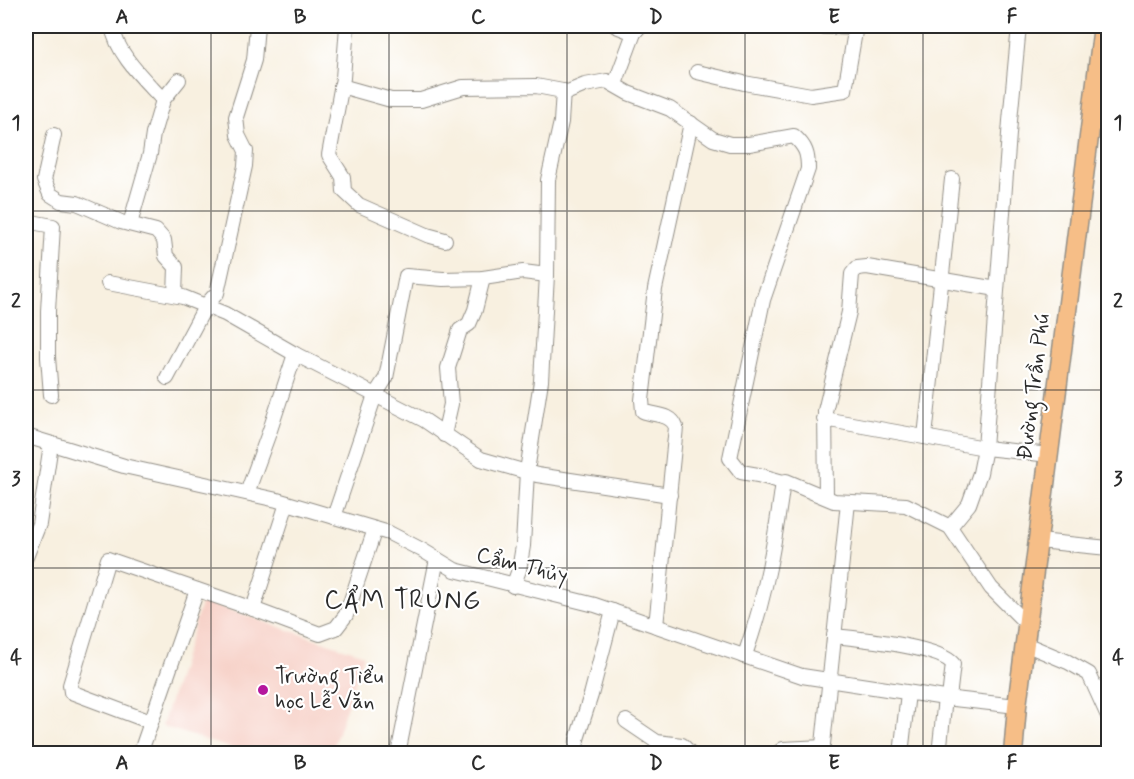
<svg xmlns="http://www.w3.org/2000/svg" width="1134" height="779" font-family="Mynerve,sans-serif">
<rect width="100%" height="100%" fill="#fff"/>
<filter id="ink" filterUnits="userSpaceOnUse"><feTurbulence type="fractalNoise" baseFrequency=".0167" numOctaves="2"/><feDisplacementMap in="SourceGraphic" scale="12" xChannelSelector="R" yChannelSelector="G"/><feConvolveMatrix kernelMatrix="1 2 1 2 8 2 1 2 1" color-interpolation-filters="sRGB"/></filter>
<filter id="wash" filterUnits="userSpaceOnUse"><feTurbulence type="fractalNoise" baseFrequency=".008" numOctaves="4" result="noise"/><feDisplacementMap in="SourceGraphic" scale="24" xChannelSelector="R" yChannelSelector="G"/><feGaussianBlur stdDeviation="1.35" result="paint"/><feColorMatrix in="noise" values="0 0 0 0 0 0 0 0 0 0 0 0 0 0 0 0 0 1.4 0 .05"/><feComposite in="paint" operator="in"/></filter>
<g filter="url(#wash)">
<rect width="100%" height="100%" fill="#f8f0e0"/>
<polygon fill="#f7d1c8" points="202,601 364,655 331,753 245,753 162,726"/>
</g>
<g filter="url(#ink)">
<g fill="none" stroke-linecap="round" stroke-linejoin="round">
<g stroke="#928e86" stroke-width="16">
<g id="minor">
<path d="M 112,26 C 117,55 144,79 163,100"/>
<polyline points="347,26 343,78 329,155 343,177 344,191 359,205 427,235 445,240"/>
<polyline points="616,26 634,33"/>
<polyline points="807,26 855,28"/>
<polyline points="697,72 744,83 811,95 845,90 856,26"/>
<polyline points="615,84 634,33 640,26"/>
<path d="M 341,86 L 391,100 L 421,100 L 463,87 L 536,86 L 568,92 L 585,85 L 607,81 L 628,93 L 670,109 L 713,139 L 730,144 L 749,144 L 794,136 C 806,147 808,154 808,169 L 763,300 L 730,458 L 741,472 L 758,475 L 783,482 L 786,481 L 834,501 L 906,505 L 950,527 L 991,588 L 1028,625"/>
<polyline points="54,135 44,180 50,194 61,201 77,203 121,222 156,231 164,240 166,256 176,267 175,295"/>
<polyline points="26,221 53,226 48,311 48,357 51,395"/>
<polyline points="130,224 150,154 153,134 163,100 179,80"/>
<polyline points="108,283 183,297 225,314 295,354 424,420 481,459 537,475 670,495"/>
<polyline points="167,378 206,305 217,293 245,166 246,151 238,135 236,117 254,60 257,26"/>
<polyline points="824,419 985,448 1050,455"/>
<polyline points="444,435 451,404 448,368 460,330 469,324 475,310 483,278"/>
<polyline points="26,436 124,466 277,500 389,533 422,550 455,570 595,605 802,676 945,698 1017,706"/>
<polyline points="925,437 952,179"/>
<polyline points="247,493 270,430 295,354"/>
<polyline points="826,497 825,411 849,312 852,274 857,268 867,267 997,289"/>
<polyline points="334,517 375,395 386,378 406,276 443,279 483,278 523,272 547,275"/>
<polyline points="950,527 969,504 980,473 985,448 1010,121 1019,26"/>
<polyline points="1039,541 1108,548"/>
<polyline points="26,557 39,524 51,444"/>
<polyline points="513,586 519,570 523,546 527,471 541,381 547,275 548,180 561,122 563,91"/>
<polyline points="253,609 287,503"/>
<path d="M 656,626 L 676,427 C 671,413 655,416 643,411 L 642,400 L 655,289 L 691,123"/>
<path d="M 834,636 C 859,639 939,646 953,664 L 949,698"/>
<polyline points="1025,644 1068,662 1089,674 1108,716"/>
<path d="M 743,656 L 746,652 C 766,596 775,540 783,482"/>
<polyline points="626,721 657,742 682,745 691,754"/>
<polyline points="151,722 71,692 70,685 108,559 253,609 320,634 336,628 346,615 375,529"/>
<polyline points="140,754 197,590"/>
<polyline points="398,754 437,559"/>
<polyline points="576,754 577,739 591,695 613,611"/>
<polyline points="777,754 783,749 823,747"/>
<polyline points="822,754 848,502"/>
<polyline points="901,754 908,693"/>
<polyline points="939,754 945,698"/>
</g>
</g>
<g stroke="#928e86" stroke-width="21">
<polyline id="major" points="1013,754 1017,706 1103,26"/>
</g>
<use href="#minor" stroke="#fff" stroke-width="14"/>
<use href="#major" stroke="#f6be87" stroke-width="18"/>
</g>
</g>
<path fill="none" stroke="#2b2b2b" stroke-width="1.5" stroke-opacity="0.55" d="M 211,26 L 211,754M 389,26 L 389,754M 567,26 L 567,754M 745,26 L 745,754M 923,26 L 923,754M 26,211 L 1108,211M 26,390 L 1108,390M 26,568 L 1108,568"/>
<circle fill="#b5179e" stroke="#fff" stroke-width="2" cx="263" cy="690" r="6"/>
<g text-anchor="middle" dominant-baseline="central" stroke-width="4.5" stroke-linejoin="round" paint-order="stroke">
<g font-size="22" fill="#2b2b2b" stroke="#fff">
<text transform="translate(1034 387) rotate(-83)">Đường Trần Phú</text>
<text transform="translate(522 566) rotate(14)">Cẩm Thủy</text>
</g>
<g font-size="22" fill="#2b2b2b" stroke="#fff" text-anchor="start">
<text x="275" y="677">Trường Tiểu<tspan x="275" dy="25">học Lễ Văn</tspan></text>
</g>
<g font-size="26" letter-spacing="1.5" fill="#2b2b2b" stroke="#fff">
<text x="403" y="601">CẨM TRUNG</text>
</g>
</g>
<rect width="1134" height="779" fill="none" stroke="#fff" stroke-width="66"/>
<rect x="33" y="33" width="1068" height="713" fill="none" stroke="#2b2b2b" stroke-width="2"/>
<g font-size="20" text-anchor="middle" font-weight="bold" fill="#2b2b2b">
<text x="122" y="23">A</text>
<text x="300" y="23">B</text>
<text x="478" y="23">C</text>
<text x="656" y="23">D</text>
<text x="834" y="23">E</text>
<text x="1012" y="23">F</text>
<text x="16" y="129">1</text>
<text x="1118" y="129">1</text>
<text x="16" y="307">2</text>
<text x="1118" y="307">2</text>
<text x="16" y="485">3</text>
<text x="1118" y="485">3</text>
<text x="16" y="664">4</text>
<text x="1118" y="664">4</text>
<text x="122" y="769">A</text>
<text x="300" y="769">B</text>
<text x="478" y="769">C</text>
<text x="656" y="769">D</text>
<text x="834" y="769">E</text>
<text x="1012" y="769">F</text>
</g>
</svg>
